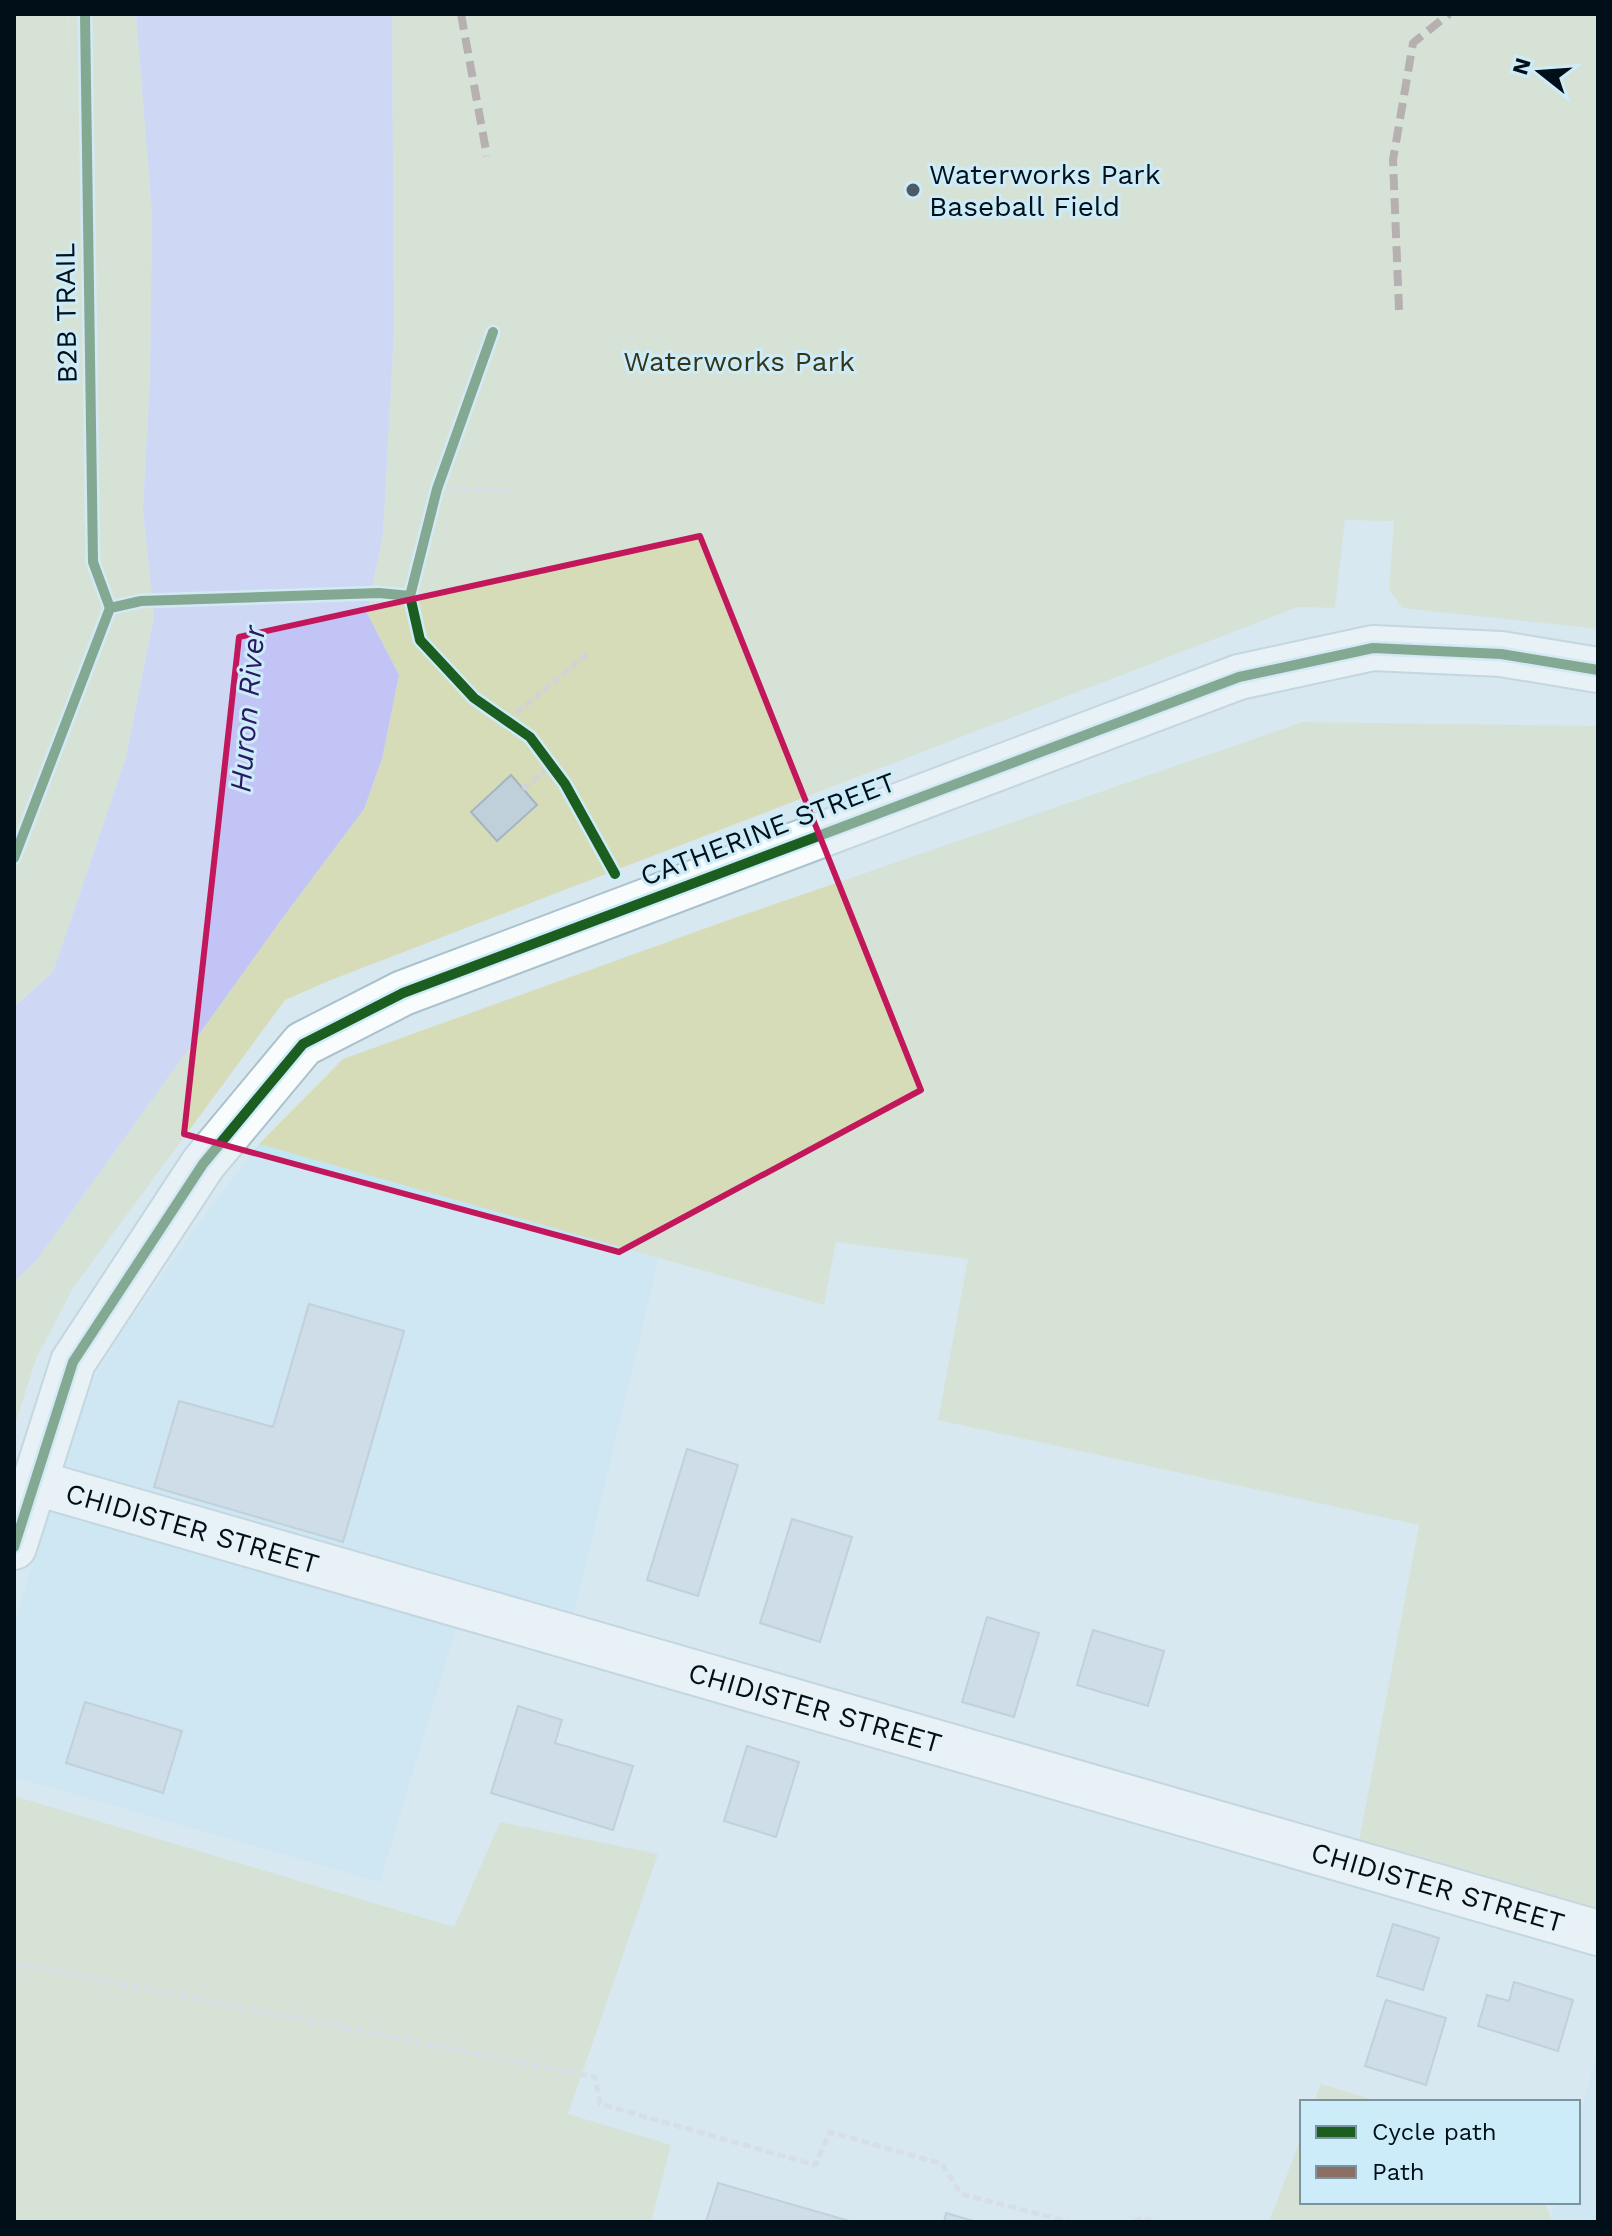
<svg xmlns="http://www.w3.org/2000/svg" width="1612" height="2236" font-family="'Work Sans',sans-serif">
<rect width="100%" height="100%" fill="#d8e8f0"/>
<g fill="#c1e6f6">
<polygon points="259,1144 659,1258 573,1617 468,1588 380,1882 14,1777 14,1624 75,1427 94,1377 121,1334 198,1224"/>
<polygon points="1598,2053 1598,2222 1550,2222 1555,2202 1578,2202 1578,2122"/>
</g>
<g fill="#d6dcb8">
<polygon points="14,14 67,14 69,54 68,14 136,14 152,214 150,379 143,510 154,616 126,757 53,972 14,1007"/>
<polygon points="392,14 1598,14 1598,629 1402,608 1389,589 1394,521 1345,520 1335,608 1298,607 331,980 285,1000 73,1288 36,1359 14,1428 14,1282 37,1260 284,916 364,809 382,759 399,675 367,613 383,534 394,331"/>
<polygon points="1303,722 1598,726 1598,1915 1358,1846 1419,1525 938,1420 968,1259 836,1242 824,1305 259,1144 343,1059 723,922"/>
<polygon points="14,1796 454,1927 500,1822 658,1854 568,2114 671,2145 651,2222 14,2222"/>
<polygon points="1321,2083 1321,2084 1380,2102 1314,2102"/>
<polygon points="1302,2135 1302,2202 1545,2202 1552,2222 1269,2222"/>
</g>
<polygon fill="#c1c4f5" points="136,14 392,14 394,331 383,534 367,613 399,675 382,759 364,809 284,916 37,1260 14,1282 14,1007 53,972 126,757 154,616 143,510 150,379 152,214"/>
<g fill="#c0d0db" stroke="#a4b5c2" stroke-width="2">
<polygon points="511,775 537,805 497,841 471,812"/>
<polygon points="309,1304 404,1331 343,1542 154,1487 179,1401 273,1427"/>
<polygon points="687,1449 738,1465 698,1596 647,1580"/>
<polygon points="792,1519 852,1537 820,1642 760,1623"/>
<polygon points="987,1617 1039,1633 1014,1717 962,1702"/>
<polygon points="1093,1630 1164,1651 1148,1706 1077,1685"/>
<polygon points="85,1702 182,1731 163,1793 66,1763"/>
<polygon points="518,1706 562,1720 555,1743 633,1766 613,1830 491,1793"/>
<polygon points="747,1746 799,1762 776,1837 724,1821"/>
<polygon points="1393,1924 1439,1938 1423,1990 1377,1976"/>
<polygon points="1514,1982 1573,2000 1558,2051 1478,2026 1487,1995 1509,2001"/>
<polygon points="1386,2000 1446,2018 1426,2085 1365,2066"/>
<polygon points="718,2183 853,2222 706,2222"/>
<polygon points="946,2213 977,2222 944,2222"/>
</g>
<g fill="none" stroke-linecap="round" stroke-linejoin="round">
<g stroke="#aac2cc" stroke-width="48">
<g id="minor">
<path id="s1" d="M 33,1482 L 1598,1933"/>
<polyline points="14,1547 73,1362 203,1164 303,1044 403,993 1239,677 1373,648 1501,654 1598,670"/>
</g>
</g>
<g stroke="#d0d4d7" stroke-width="5" stroke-dasharray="8 4" stroke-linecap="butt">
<polyline points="437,489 511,491"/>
<polyline points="507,721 587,654"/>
<polyline points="523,789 551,766"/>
<polyline points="14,1963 595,2077 600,2104 815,2165 830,2132 942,2164 961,2194 1070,2222"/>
<polyline points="1134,2222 1141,2218 1154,2222"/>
</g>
<use href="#minor" stroke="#f9fcfd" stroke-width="44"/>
<g stroke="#8d6e63" stroke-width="8" stroke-dasharray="16 8" stroke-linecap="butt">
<polyline points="461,14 487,156"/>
<polyline points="1399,310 1393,160 1413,43 1449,14"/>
</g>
<g stroke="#cdecfa" stroke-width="15">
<g id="cycleway">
<polyline points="85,14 93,562 110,608"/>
<polyline points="410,596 437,489 493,332"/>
<polyline points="14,858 110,608 141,601 379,593 410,596 420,640 474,698 530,737 565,784 615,874"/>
<polyline points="14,1547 73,1362 203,1164 303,1044 403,993 1239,677 1373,648 1501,654 1598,670"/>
</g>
</g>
<use href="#cycleway" stroke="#1b5e20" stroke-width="10"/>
</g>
<path d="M0 0H1612V2236H0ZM 700,536 L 921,1090 L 619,1252 L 184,1134 L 239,637 Z" fill="#d8e8f0" fill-opacity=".55" fill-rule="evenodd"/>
<path fill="none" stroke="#c2185b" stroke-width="6" stroke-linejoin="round" d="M 700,536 L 921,1090 L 619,1252 L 184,1134 L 239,637 Z"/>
<circle fill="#4c5b64" stroke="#cdecfa" stroke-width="3" cx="913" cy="190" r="8"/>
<g text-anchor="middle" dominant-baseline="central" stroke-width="6" stroke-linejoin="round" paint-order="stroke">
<g font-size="28" fill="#000f18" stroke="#cdecfa" text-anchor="start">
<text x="929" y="174">Waterworks Park<tspan x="929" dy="32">Baseball Field</tspan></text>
</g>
<g font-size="28" fill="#000f18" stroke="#cdecfa">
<text transform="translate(66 313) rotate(-91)">B2B TRAIL</text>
<text transform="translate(768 829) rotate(-21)">CATHERINE STREET</text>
<text stroke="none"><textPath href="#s1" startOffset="166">CHIDISTER STREET</textPath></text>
<text stroke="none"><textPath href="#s1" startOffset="814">CHIDISTER STREET</textPath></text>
<text stroke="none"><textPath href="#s1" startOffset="1462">CHIDISTER STREET</textPath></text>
</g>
<g font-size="28" fill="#373515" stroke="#cdecfa">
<text x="739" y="361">Waterworks Park</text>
</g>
<g font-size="30" font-style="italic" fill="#2a1863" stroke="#cdecfa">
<text transform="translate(247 709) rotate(-85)">Huron River</text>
</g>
</g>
<rect width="1612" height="2236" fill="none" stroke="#000f18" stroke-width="32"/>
<rect x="1300" y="2100" width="280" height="104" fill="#cdecfa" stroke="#7b94a0" stroke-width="2"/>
<rect x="1316" y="2126" width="40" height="12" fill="#1b5e20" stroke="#7b94a0" stroke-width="2"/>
<text x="1372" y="2140" font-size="24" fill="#000f18">Cycle path</text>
<rect x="1316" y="2166" width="40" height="12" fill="#8d6e63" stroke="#7b94a0" stroke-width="2"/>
<text x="1372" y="2180" font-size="24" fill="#000f18">Path</text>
<g transform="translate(1540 72) rotate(287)" stroke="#cdecfa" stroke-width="6" paint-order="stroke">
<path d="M0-6L14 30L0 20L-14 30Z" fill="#000f18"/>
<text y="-12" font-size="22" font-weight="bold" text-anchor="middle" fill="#000f18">N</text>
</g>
</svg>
